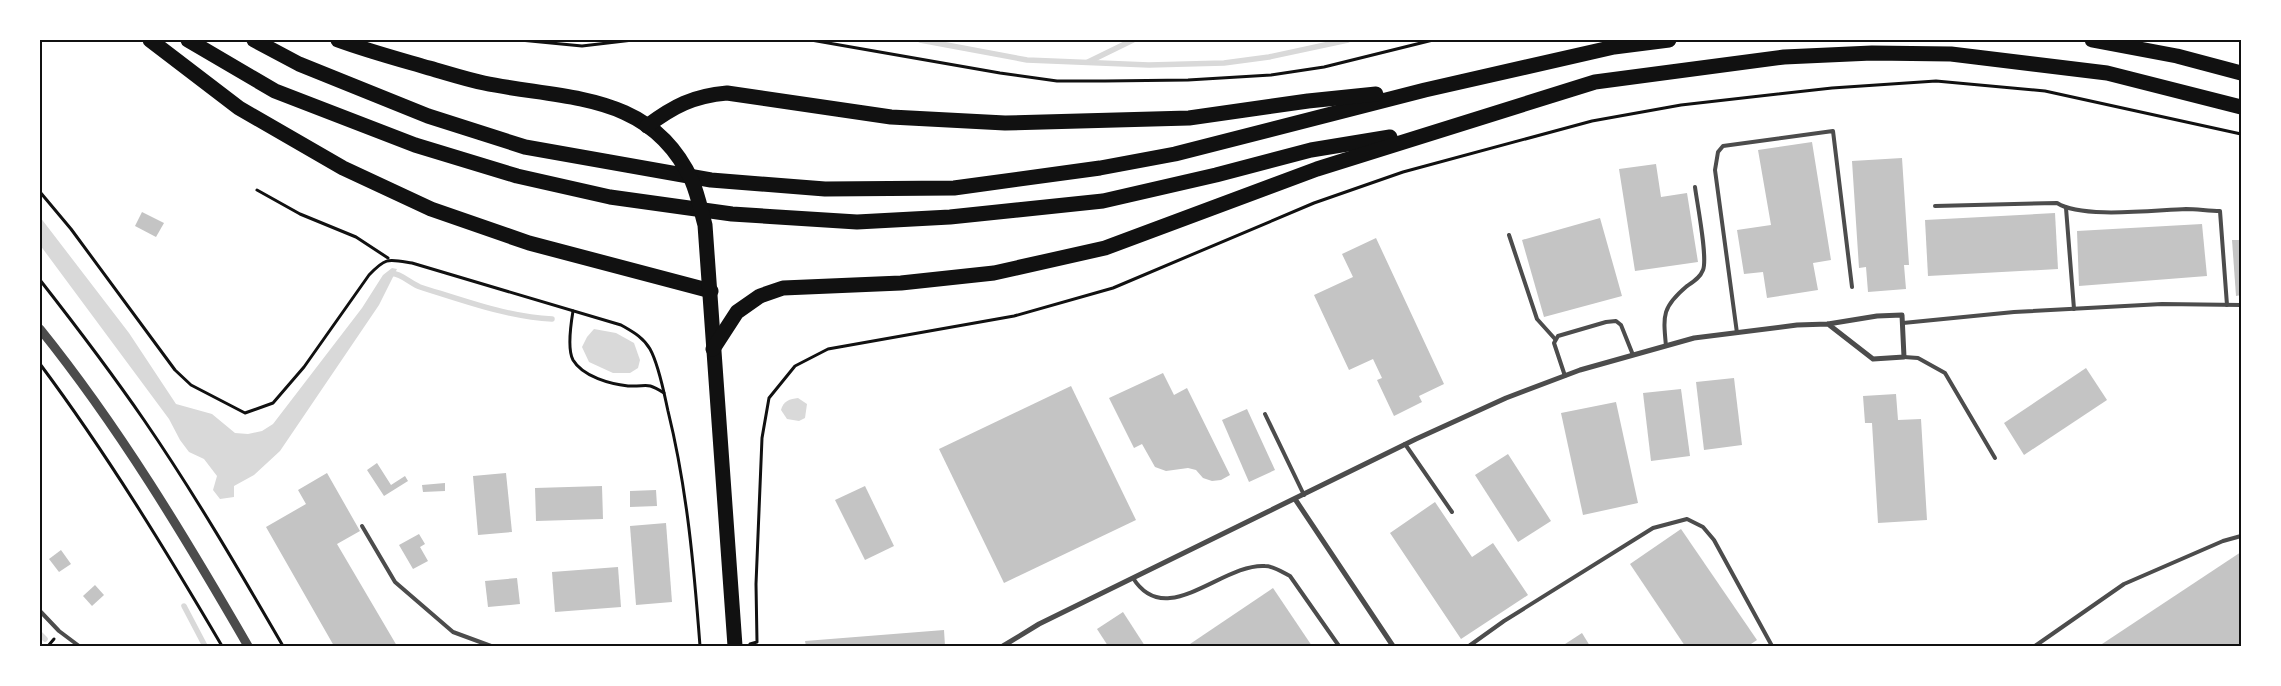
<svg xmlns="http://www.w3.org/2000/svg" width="2281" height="686" font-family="'DM Sans',sans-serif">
<rect width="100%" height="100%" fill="#fff"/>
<g fill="#d9d9d9">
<polygon points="40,217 129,333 176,404 212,414 235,433 248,434 262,431 273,424 362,308 383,275 392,268 397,269 379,305 280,451 254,475 234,486 234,497 220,499 213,490 217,476 204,459 189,452 180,440 169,419 40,245"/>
<polygon points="594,329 616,333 634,343 640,360 638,368 630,373 613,373 589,362 582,347 587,337"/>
<path d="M 798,398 L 807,404 L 805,418 L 799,421 L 787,419 L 781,410 C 783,401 790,399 798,398 Z"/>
</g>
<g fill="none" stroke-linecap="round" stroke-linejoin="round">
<g stroke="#d9d9d9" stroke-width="5.5">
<polyline points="920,40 1027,60 1149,65 1224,63 1269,57 1348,40"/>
<polyline points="1088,62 1133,40"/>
<path d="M 390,274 C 398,271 411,284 420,287 C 462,300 508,317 552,319"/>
<polyline points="184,606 205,646"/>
<polyline points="40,634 45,639"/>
</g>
</g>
<g fill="#c4c4c4">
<polygon points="1812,142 1831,260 1813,263 1818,290 1767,298 1763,272 1744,274 1737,230 1771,225 1758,150"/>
<polygon points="1902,158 1909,265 1904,265 1906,289 1868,292 1866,267 1859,268 1852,161"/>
<polygon points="1656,164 1661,197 1687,193 1698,262 1635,271 1619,169"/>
<polygon points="142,212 164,223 156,237 135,226"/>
<polygon points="2055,213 2058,269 1928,276 1925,220"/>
<polygon points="1600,218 1622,296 1544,317 1522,240"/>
<polygon points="2202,224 2207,276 2079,286 2077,231"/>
<polygon points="1376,238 1444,384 1419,396 1422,402 1394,416 1377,380 1382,378 1373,359 1349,370 1314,295 1353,277 1342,254"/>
<polygon points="2232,240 2241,240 2241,295 2236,296"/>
<polygon points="2086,368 2107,400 2024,455 2004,423"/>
<polygon points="1163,373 1174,395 1187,388 1230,475 1221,480 1212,481 1203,478 1196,470 1188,468 1166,471 1155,467 1142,444 1134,448 1109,398"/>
<polygon points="1734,378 1742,445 1704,450 1696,382"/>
<polygon points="1071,386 1136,520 1004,583 939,449"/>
<polygon points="1681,389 1690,456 1651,461 1643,393"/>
<polygon points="1896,394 1898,420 1921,419 1927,520 1878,523 1872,423 1865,423 1863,396"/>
<polygon points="1616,402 1638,503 1583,515 1561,413"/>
<polygon points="1247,409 1275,470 1249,482 1222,420"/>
<polygon points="1508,454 1551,521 1518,542 1475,475"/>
<polygon points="377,463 391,485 405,476 408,481 384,496 367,470"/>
<polygon points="327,473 360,531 337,544 397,646 334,646 266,527 306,504 298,490"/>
<polygon points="506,473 512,532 478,535 473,476"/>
<polygon points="445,483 445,491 423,492 422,485"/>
<polygon points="602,486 603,519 536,521 535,488"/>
<polygon points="865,486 894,546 865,560 835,500"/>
<polygon points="656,490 657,506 630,507 630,491"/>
<polygon points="1435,502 1472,557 1493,543 1528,595 1461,639 1390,533"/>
<polygon points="666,523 672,602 636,605 630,526"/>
<polygon points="1681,529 1757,640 1748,646 1685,646 1630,564"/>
<polygon points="419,534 425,544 420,547 428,561 413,569 399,545"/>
<polygon points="61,550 71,564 59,572 49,559"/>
<polygon points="2241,552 2241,646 2099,646"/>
<polygon points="618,567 621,607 555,612 552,572"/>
<polygon points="517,578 520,604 488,607 485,581"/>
<polygon points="95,585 104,595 92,606 83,596"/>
<polygon points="1273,588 1312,646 1187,646"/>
<polygon points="1123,612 1145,646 1108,646 1097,629"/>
<polygon points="944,630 945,646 806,646 805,641"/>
<polygon points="1582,633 1590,646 1562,646"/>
</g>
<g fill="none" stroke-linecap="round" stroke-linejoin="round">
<g stroke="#111" stroke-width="3">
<polyline points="520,40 582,46 633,40"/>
<polyline points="811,40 1000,73 1057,81 1105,81 1188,80 1271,75 1324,67 1433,40"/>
<polyline points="257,190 300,214 356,237 388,258"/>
<path d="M 40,192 L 71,229 L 175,370 L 191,385 L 245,413 L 273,403 L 304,367 L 369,275 C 386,257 388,259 412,263 L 621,325 C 633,332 643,337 650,349 C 659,365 664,393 668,411 C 687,488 694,567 700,646"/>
<path d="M 40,280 C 76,326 111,372 144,420 C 194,493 239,570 283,646"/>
<path d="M 573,311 C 571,323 567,349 573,360 C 583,377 611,384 628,386 C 648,387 645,381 664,393"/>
<path d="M 40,364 C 107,454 165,549 222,646"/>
<polyline points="750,644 757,642 756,584 762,438 769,398 795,366 828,349 1014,316 1113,288 1314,203 1403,172 1592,121 1681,105 1832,88 1936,81 2045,91 2241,134"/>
<polyline points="48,646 54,639"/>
</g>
<g stroke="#4c4c4c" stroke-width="4">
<path d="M 1935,206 L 2057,203 C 2082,219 2154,210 2186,209 C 2197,209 2209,211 2220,211 L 2227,305"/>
<polyline points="2066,208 2074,309"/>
<polyline points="1509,235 1537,319 1555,339"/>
<polyline points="1903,323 2014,312 2162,304 2241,305"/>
<polyline points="1737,333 1715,170 1718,152 1723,146 1833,131 1852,287"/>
<path d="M 1666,346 C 1663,315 1662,307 1687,286 C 1693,282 1700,278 1703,270 C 1708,258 1697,203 1695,187"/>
<polyline points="1904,357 1918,358 1945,373 1995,458"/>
<polyline points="1565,376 1554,343 1558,336 1606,322 1616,321 1621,325 1633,355"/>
<polyline points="1265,414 1304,495"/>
<polyline points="1405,444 1452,512"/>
<polyline points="362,526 395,582 453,632 491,646"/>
<path d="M 1133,578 C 1166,631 1222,563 1265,566 C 1274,566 1282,572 1290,576 L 1339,646"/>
<polyline points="40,611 59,631 79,646"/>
<polyline points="1469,646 1504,621 1653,528 1687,519 1703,527 1714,540 1772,646"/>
<polyline points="2035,646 2124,584 2223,541 2241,536"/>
</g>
<g stroke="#4c4c4c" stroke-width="5">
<polyline points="1295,499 1393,646"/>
<polyline points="1003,646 1039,624 1416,439 1506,398 1580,370 1694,338 1797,325 1828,324 1877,316 1902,315 1904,357 1873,359 1828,324"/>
</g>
<path stroke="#4c4c4c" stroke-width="9" d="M 40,329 C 119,427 185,537 248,646"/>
<g stroke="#111" stroke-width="15">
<polyline points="150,40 239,108 343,168 431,209 529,243 711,291"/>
<polyline points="188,40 275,91 415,145 517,176 610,197 732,214 857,222 950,217 1103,201 1216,175 1311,150 1390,137"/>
<polyline points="254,40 299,64 428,116 525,147 711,180 825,189 954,188 1100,168 1175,154 1425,90 1614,47 1669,40"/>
<path d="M 338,40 C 368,51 398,59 429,68 C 447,73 465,79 484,83 C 565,100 651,91 692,181 C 698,195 701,211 705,225 L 735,646"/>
<polyline points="2092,40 2177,56 2241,73"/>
<path d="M 647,126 C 674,106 693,96 727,93 L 891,117 L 1005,123 L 1189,118 L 1308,101 L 1376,94"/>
<polyline points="713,349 737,312 760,296 783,288 901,283 994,273 1105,248 1317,169 1595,82 1784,57 1872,53 1951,54 2107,73 2241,107"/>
</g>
</g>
<rect width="2281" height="686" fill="none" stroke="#ffffff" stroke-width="82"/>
<rect x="41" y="41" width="2199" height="604" fill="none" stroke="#111" stroke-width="2"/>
</svg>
